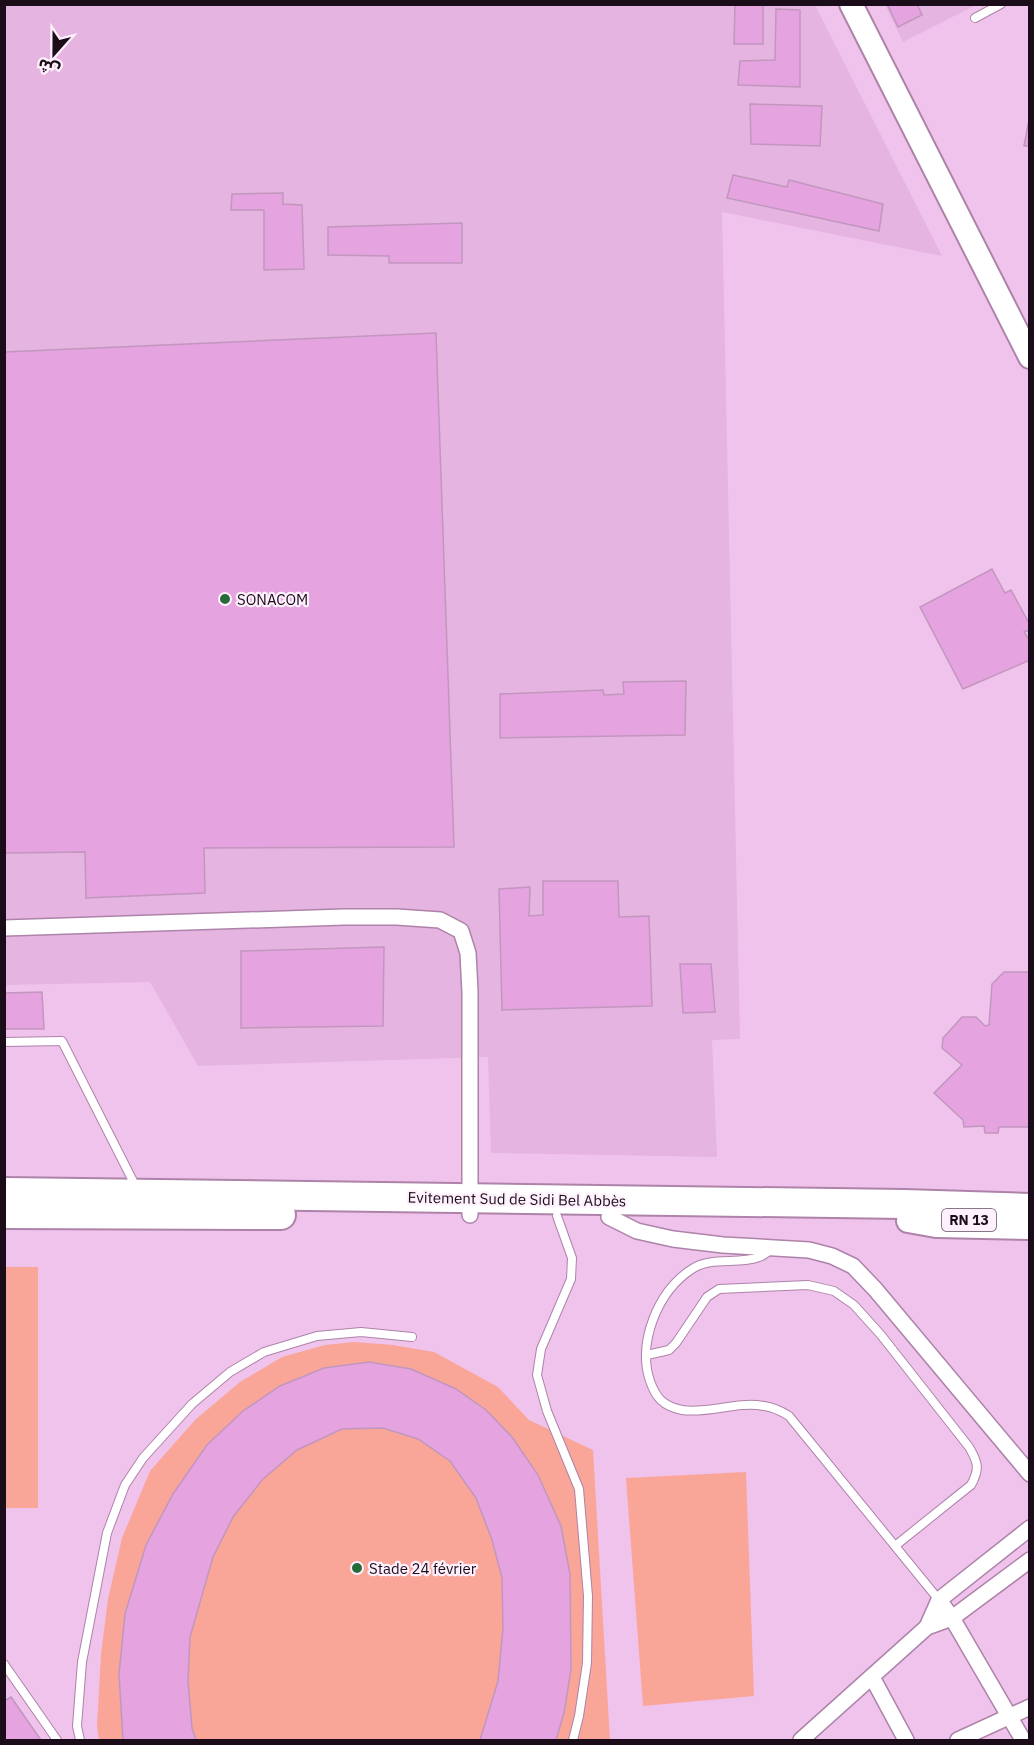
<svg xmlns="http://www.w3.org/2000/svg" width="1034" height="1745" font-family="'IBM Plex Sans','Noto Sans Arabic',sans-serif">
<rect width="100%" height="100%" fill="#f0c3ec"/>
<g fill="#e5b4e0">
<polygon points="4,5 815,5 942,256 722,212 740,1039 712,1040 717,1157 491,1153 488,1057 198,1066 150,982 5,985"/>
<polygon points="885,5 976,5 903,42"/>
</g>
<g fill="#f9a699">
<rect x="5" y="1267" width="33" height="241"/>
<polygon points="354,1342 393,1345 434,1352 498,1387 529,1420 593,1450 610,1740 99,1740 97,1726 101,1654 108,1599 122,1538 150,1471 195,1420 240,1382 282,1357 325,1345"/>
<polygon points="746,1472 754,1696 643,1706 626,1478"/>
</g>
<g fill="#e5a3e0" stroke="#c197be" stroke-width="1.5">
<polygon points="735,4 763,4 763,44 734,44"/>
<polygon points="887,4 917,4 922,15 898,27"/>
<polygon points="776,9 800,10 800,87 738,85 740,61 775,60"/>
<polygon points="750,104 822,106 820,146 751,144"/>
<polygon points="1030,114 1030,146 1024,146"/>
<polygon points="733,175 787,187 789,180 883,204 879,231 727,198"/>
<polygon points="283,193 283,204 302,205 304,269 264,270 264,210 231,210 232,194"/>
<polygon points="462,223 462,263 389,263 389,256 328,255 328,227"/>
<polygon points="436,333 454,847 204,848 205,893 86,898 85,852 4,853 4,352"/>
<polygon points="992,569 1005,593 1011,590 1030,625 1030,630 1024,632 1030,641 1030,660 963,689 920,607"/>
<polygon points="686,681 685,735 500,738 500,694 603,690 604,695 624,694 623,682"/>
<polygon points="543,881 618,881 619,917 649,916 652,1006 502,1010 499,889 530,887 529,916 543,915"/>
<polygon points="384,947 383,1026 241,1028 241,951"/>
<polygon points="680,964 711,964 715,1012 683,1013"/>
<polygon points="1004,972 1030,972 1030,1127 999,1127 998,1133 985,1133 984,1126 964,1127 963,1120 934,1093 962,1065 942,1048 943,1038 962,1017 976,1017 985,1026 989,1025 992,984"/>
<polygon points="42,992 44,1029 4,1029 4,993"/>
<polygon points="369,1362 411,1369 456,1389 486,1410 512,1437 538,1475 561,1526 570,1574 571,1669 564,1713 556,1740 480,1740 498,1681 503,1628 502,1578 492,1540 476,1498 450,1461 418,1439 383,1428 342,1429 297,1450 263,1479 233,1517 213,1557 190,1637 188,1681 192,1728 196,1740 123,1740 119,1674 125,1614 146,1545 173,1494 207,1445 243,1411 280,1386 324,1368"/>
<polygon points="11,1697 41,1740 4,1740 4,1701"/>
</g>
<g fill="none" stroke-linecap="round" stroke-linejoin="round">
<g stroke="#ad83a9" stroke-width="10">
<g id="lane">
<polyline points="975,18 1001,4"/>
<polyline points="4,1042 62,1041 136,1187"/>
<polyline points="557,1216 572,1258 571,1279 541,1349 537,1375 547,1411 579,1489 588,1596 587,1663 579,1716 573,1740"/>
<path d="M 771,1250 C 767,1252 763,1256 759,1257 C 738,1265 711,1256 692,1269 C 658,1291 637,1342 650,1381 C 656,1398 663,1406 682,1410 C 709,1414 736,1401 764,1406 C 773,1407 781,1411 789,1416 L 939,1600"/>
<path d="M 647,1355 L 669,1350 L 676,1343 L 707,1297 L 719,1289 L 808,1285 L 834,1291 L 854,1305 L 881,1335 L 969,1447 C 978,1462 980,1469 971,1485 L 895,1546"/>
<polyline points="4,1664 57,1740"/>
<polyline points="80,1740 77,1726 82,1662 107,1533 125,1485 143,1458 192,1404 230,1372 264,1352 317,1336 361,1332 412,1337"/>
</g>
</g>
<g stroke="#ad83a9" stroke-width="18">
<g id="street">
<polyline points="4,928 344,917 397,917 440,920 461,931 468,953 470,992 470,1215"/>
<polyline points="609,1217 637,1231 673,1239 723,1245 809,1250 832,1256 853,1266 875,1289 1030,1474"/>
<polyline points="939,1600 952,1618 1023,1740"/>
<polyline points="927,1627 939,1600 1030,1528"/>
<polyline points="872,1677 906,1740"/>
<polyline points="801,1740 927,1627 952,1618 1030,1560"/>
<polyline points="958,1740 1030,1707"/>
</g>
</g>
<g stroke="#ad83a9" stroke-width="26">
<g id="secondary">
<polyline points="851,4 1030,357"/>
<polyline points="908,1221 936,1226 1030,1228"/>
</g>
</g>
<g stroke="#ad83a9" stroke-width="32">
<g id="highway">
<polyline points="4,1192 904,1204 1030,1208"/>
<polyline points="4,1214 281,1215"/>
</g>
</g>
<use href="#lane" stroke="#fff" stroke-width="8"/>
<use href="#street" stroke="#fff" stroke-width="15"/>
<use href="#secondary" stroke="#fff" stroke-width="22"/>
<use href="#highway" stroke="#fff" stroke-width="28"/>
</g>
<g fill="#256c39" stroke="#fef0fc" stroke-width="2">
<circle cx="225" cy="599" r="6"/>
<circle cx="357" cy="1568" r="6"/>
</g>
<g text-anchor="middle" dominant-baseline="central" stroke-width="4.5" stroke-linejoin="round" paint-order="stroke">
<rect fill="#fef0fc" stroke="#5f505e" stroke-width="1.5" x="942" y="1209" width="54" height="22" rx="4.5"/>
<g font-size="14" font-weight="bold" fill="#1b0c1a">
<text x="969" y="1220">RN 13</text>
</g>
<g font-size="15" fill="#1b0c1a" stroke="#fef0fc" text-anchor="start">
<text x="237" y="599">SONACOM</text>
<text x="369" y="1568">Stade 24 février</text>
</g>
<g font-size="15" fill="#1b0c1a" stroke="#fef0fc">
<text transform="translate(517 1199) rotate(1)">Evitement Sud de Sidi Bel Abbès</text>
</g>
</g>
<rect width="1034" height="1745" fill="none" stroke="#1b0c1a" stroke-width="12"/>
<g transform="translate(54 54) rotate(201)" stroke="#fef0fc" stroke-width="4.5" paint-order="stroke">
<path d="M0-4.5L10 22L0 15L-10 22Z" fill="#1b0c1a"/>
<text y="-9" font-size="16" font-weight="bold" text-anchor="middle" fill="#1b0c1a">ش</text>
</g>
</svg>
